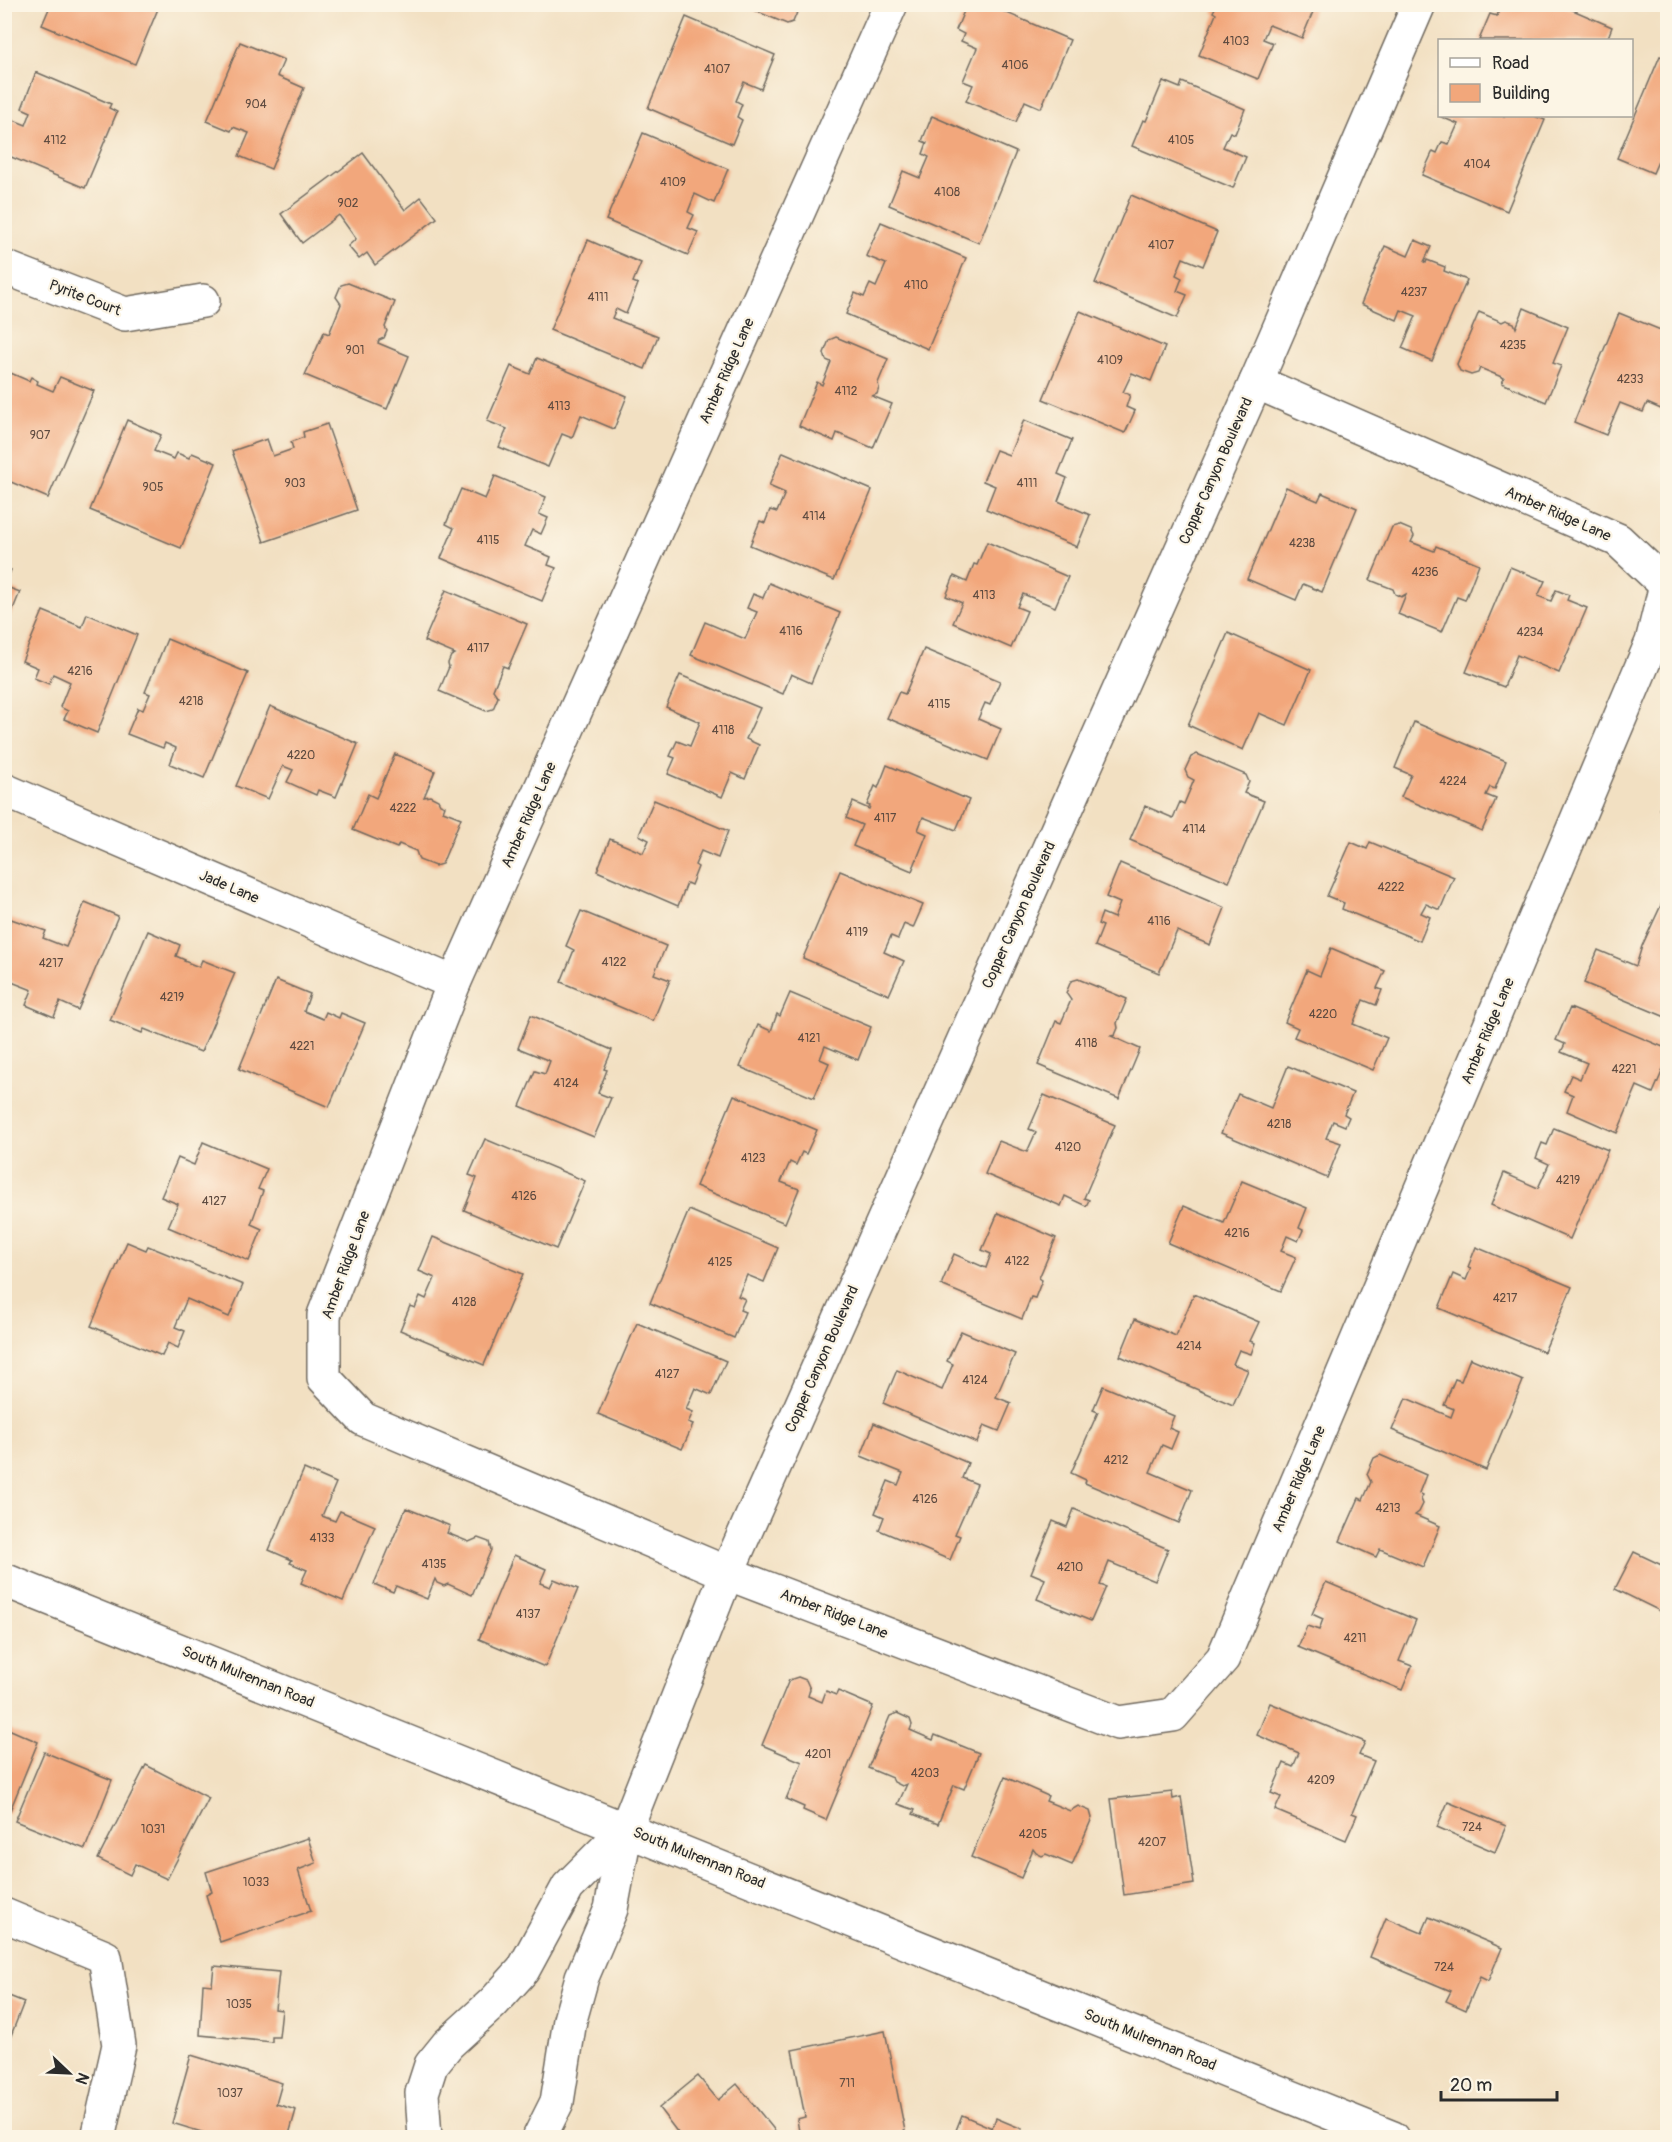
<svg xmlns="http://www.w3.org/2000/svg" width="1672" height="2142" font-family="Pangolin,sans-serif">
<rect width="100%" height="100%" fill="#fcf5e5"/>
<filter id="ink" filterUnits="userSpaceOnUse"><feTurbulence type="fractalNoise" baseFrequency=".0167" numOctaves="2"/><feDisplacementMap in="SourceGraphic" scale="12" xChannelSelector="R" yChannelSelector="G"/><feConvolveMatrix kernelMatrix="1 2 1 2 8 2 1 2 1" color-interpolation-filters="sRGB"/></filter>
<filter id="wash" filterUnits="userSpaceOnUse"><feTurbulence type="fractalNoise" baseFrequency=".008" numOctaves="4" result="noise"/><feDisplacementMap in="SourceGraphic" scale="24" xChannelSelector="R" yChannelSelector="G"/><feGaussianBlur stdDeviation="1.35" result="paint"/><feColorMatrix in="noise" values="0 0 0 0 0 0 0 0 0 0 0 0 0 0 0 0 0 1.4 0 .05"/><feComposite in="paint" operator="in"/></filter>
<g filter="url(#wash)">
<rect width="100%" height="100%" fill="#f2e0c2"/>
<g id="blocks">
<g fill="#f2a77b">
<polygon points="51,4 160,4 135,64 42,25"/>
<polygon points="739,4 796,4 798,10 793,22 787,24"/>
<polygon points="967,4 986,4 1070,40 1041,108 1025,101 1016,122 966,101 973,85 963,81 977,48 961,41 964,34 956,30"/>
<polygon points="1054,4 1068,4 1066,10"/>
<polygon points="1217,4 1308,4 1315,7 1302,38 1269,25 1263,39 1273,43 1258,79 1199,55 1216,14 1213,12"/>
<polygon points="1492,4 1559,4 1612,27 1607,40 1479,40 1490,14 1497,16 1500,8"/>
<polygon points="686,17 775,55 761,89 744,82 736,101 742,104 737,117 742,120 732,144 648,108"/>
<polygon points="240,42 284,60 277,76 304,88 271,169 239,156 249,133 233,127 231,131 207,121"/>
<polygon points="1660,56 1668,59 1668,160 1660,157 1653,173 1617,158"/>
<polygon points="36,72 111,104 109,108 117,112 85,188 4,154 4,116 26,125 31,112 22,108"/>
<polygon points="1163,81 1180,88 1182,82 1245,109 1235,134 1230,132 1223,147 1246,157 1233,188 1132,146 1143,120 1146,121"/>
<polygon points="932,116 1016,152 979,243 889,205 903,171 920,178 929,157 923,154 927,143 922,141"/>
<polygon points="1439,116 1534,116 1545,120 1507,211 1422,175 1433,151 1437,153 1442,142 1449,144 1458,124"/>
<polygon points="643,133 728,169 714,203 695,194 688,212 694,215 688,228 698,232 688,255 606,220"/>
<polygon points="363,153 405,210 421,197 437,218 375,265 367,253 359,259 348,246 356,239 339,215 302,243 281,214"/>
<polygon points="1131,195 1217,232 1203,266 1183,258 1176,275 1182,278 1177,291 1187,295 1177,318 1095,283"/>
<polygon points="881,222 966,258 928,349 846,314 855,293 864,297 870,284 876,287 886,264 866,256"/>
<polygon points="588,240 641,263 633,282 638,284 626,314 616,309 612,318 658,336 645,369 550,330"/>
<polygon points="1415,240 1431,247 1424,262 1426,263 1427,260 1445,267 1444,271 1467,280 1432,361 1402,348 1416,316 1401,310 1397,320 1361,304 1385,246 1408,256"/>
<polygon points="348,283 395,302 385,327 387,331 384,338 379,340 378,343 409,356 387,409 305,375 324,332 329,334 341,304 336,297 341,285"/>
<polygon points="1524,308 1568,327 1553,363 1561,366 1546,402 1502,383 1504,378 1480,368 1478,373 1471,375 1460,371 1457,364 1479,312 1502,322 1506,320 1514,323 1516,328"/>
<polygon points="1080,311 1165,347 1151,381 1132,373 1123,392 1130,395 1126,407 1135,411 1125,433 1043,399"/>
<polygon points="1619,313 1668,333 1668,349 1665,354 1668,354 1668,412 1647,403 1643,412 1620,403 1606,435 1574,422"/>
<polygon points="836,337 888,359 878,383 879,388 877,394 872,396 892,404 873,448 837,433 834,441 799,426 817,382 822,385 831,362 826,360 824,353 829,340"/>
<polygon points="537,358 627,396 614,429 581,415 572,438 562,434 548,467 499,447 507,429 487,421 511,366 530,374"/>
<polygon points="6,371 29,381 31,377 38,381 37,384 53,391 60,377 94,391 48,498 4,479 4,376"/>
<polygon points="127,420 161,435 154,451 174,459 177,453 189,458 192,453 216,463 181,548 90,510"/>
<polygon points="1024,420 1072,440 1058,474 1067,478 1058,501 1090,515 1077,547 986,509 995,486 983,481 996,450 1009,455"/>
<polygon points="327,424 357,510 264,542 232,451 267,439 273,456 293,449 291,442 304,437 303,432"/>
<polygon points="783,452 872,490 834,580 750,545 760,521 765,523 770,510 777,512 785,493 769,486"/>
<polygon points="495,476 546,497 539,514 548,518 541,534 532,530 525,546 551,557 548,565 556,568 542,601 441,558 454,528 446,524 461,489 485,499"/>
<polygon points="1286,487 1318,501 1322,493 1357,508 1322,592 1303,584 1296,600 1247,579"/>
<polygon points="1399,525 1411,530 1414,536 1411,542 1434,551 1436,546 1479,564 1465,600 1457,597 1442,632 1398,614 1406,594 1401,597 1395,594 1393,589 1370,580 1392,527"/>
<polygon points="987,542 1068,577 1055,607 1023,594 1017,607 1027,611 1011,648 953,623 962,603 946,596 954,576 967,582 974,564 977,565"/>
<polygon points="4,567 11,570 5,585 4,585"/>
<polygon points="1510,567 1545,581 1538,596 1551,601 1556,590 1569,595 1567,600 1587,608 1559,673 1517,655 1504,687 1466,672"/>
<polygon points="769,583 840,613 811,683 791,674 783,694 691,655 705,622 745,639 757,612 747,608 753,594 763,598"/>
<polygon points="4,586 20,592 5,629 4,629"/>
<polygon points="446,590 527,624 508,668 503,666 493,690 498,697 493,709 486,711 439,691 449,667 448,663 451,656 455,654 424,641"/>
<polygon points="43,611 82,627 87,614 137,635 97,733 64,719 68,711 60,707 70,682 53,674 49,684 34,678 38,668 22,661"/>
<polygon points="1228,633 1311,670 1287,725 1259,713 1243,750 1188,725"/>
<polygon points="167,639 248,673 204,778 170,764 176,748 165,743 163,748 127,734 138,708 143,710 150,694 145,692"/>
<polygon points="924,649 1000,681 990,705 985,703 978,719 1001,729 988,760 887,718 899,692 905,694"/>
<polygon points="680,675 760,708 746,739 759,745 745,779 732,773 722,797 668,774 675,758 670,756 677,741 690,746 700,722 666,707"/>
<polygon points="270,706 358,744 336,797 318,790 316,795 287,782 293,770 283,766 268,799 236,786"/>
<polygon points="1414,722 1506,761 1495,789 1490,787 1486,795 1496,799 1482,831 1401,797 1411,775 1395,768"/>
<polygon points="395,754 435,771 424,797 430,796 438,800 440,804 445,806 443,811 461,818 442,864 435,866 419,860 416,851 399,844 397,848 353,830 368,794 376,798"/>
<polygon points="1197,754 1246,775 1249,782 1244,793 1264,801 1229,882 1130,840 1145,806 1173,818 1180,802 1184,804 1194,780 1188,777 1185,770 1191,757"/>
<polygon points="887,765 969,800 956,830 923,817 918,830 927,834 912,871 853,846 862,825 846,818 853,802 869,809 870,806 867,805 875,786 878,788"/>
<polygon points="1668,789 1668,813 1659,809"/>
<polygon points="654,800 728,831 718,858 701,851 695,865 698,867 691,885 687,883 678,906 597,871 610,839 643,853 649,840 639,835"/>
<polygon points="1351,842 1367,849 1370,842 1454,877 1440,910 1426,904 1421,913 1430,917 1420,941 1342,909 1344,903 1327,896"/>
<polygon points="1120,863 1225,908 1210,945 1177,931 1159,973 1095,946 1103,926 1098,924 1102,913 1114,918 1120,903 1106,897"/>
<polygon points="840,871 923,905 913,928 904,924 898,939 891,936 884,952 904,961 889,995 803,958"/>
<polygon points="1663,901 1668,903 1668,1018 1584,983 1598,950 1636,966 1642,946"/>
<polygon points="85,902 118,916 78,1010 60,1002 54,1017 26,1005 32,990 4,979 4,935 11,919 46,931 43,938 66,947"/>
<polygon points="581,911 666,946 654,974 670,980 653,1021 561,982 574,950 566,946"/>
<polygon points="148,931 180,945 176,956 185,960 184,961 199,967 202,960 235,973 201,1052 144,1029 142,1033 110,1020"/>
<polygon points="1331,948 1385,971 1377,988 1382,990 1376,1005 1363,1000 1353,1024 1387,1038 1373,1070 1294,1037 1298,1028 1285,1022 1307,970 1320,976"/>
<polygon points="1078,979 1127,999 1117,1023 1118,1028 1115,1035 1111,1036 1140,1049 1119,1099 1038,1065 1056,1021 1061,1023 1071,1000 1066,993 1071,981"/>
<polygon points="276,980 310,994 304,1011 323,1019 326,1012 339,1018 341,1013 365,1023 329,1107 239,1069"/>
<polygon points="790,993 871,1027 858,1060 825,1046 820,1059 829,1063 814,1098 740,1067 758,1025 771,1031 777,1014 780,1016"/>
<polygon points="1570,1008 1668,1049 1668,1058 1653,1093 1637,1086 1617,1133 1567,1111 1573,1095 1564,1091 1571,1075 1580,1079 1587,1063 1561,1052 1565,1044 1556,1040"/>
<polygon points="531,1015 612,1050 604,1069 607,1070 598,1093 611,1098 594,1137 520,1106 535,1071 545,1074 550,1061 518,1048"/>
<polygon points="1288,1066 1353,1093 1344,1114 1349,1117 1345,1126 1333,1121 1326,1138 1341,1143 1327,1178 1221,1133 1238,1094 1271,1108"/>
<polygon points="734,1095 817,1130 806,1154 802,1152 796,1165 790,1162 781,1182 799,1189 785,1223 696,1186"/>
<polygon points="1044,1095 1115,1125 1084,1198 1089,1200 1086,1206 1065,1196 1061,1206 985,1174 999,1141 1027,1152 1036,1132 1029,1129"/>
<polygon points="1554,1128 1608,1150 1570,1239 1491,1205 1504,1173 1538,1188 1549,1164 1536,1158 1542,1143 1547,1145"/>
<polygon points="485,1139 585,1181 556,1249 464,1210 477,1178 469,1175"/>
<polygon points="203,1142 267,1169 258,1189 263,1191 251,1224 262,1229 249,1261 168,1227 178,1204 161,1197 178,1158 194,1165"/>
<polygon points="1242,1181 1307,1208 1299,1228 1303,1230 1298,1241 1287,1236 1281,1251 1296,1257 1281,1291 1168,1243 1184,1206 1224,1223"/>
<polygon points="689,1210 778,1248 764,1282 747,1275 738,1296 745,1299 740,1310 745,1312 734,1338 650,1303"/>
<polygon points="998,1213 1056,1238 1039,1278 1042,1280 1035,1298 1031,1297 1022,1319 941,1285 954,1254 986,1268 991,1254 982,1250"/>
<polygon points="433,1237 523,1274 484,1365 400,1330 410,1306 415,1308 420,1296 426,1299 435,1278 419,1271"/>
<polygon points="127,1242 146,1250 148,1246 243,1285 229,1317 187,1299 175,1327 185,1331 178,1348 168,1343 162,1356 91,1326"/>
<polygon points="1476,1247 1572,1287 1544,1352 1439,1308 1453,1274 1466,1280 1471,1268 1468,1267"/>
<polygon points="1194,1294 1259,1322 1250,1341 1255,1343 1251,1354 1239,1350 1233,1364 1248,1370 1233,1405 1120,1356 1135,1319 1176,1336"/>
<polygon points="637,1323 726,1361 711,1395 695,1388 686,1409 693,1412 688,1423 693,1425 682,1449 598,1414"/>
<polygon points="961,1331 1015,1354 996,1397 1011,1403 999,1431 984,1425 977,1443 883,1403 897,1370 942,1390 953,1364 947,1361"/>
<polygon points="1470,1358 1523,1381 1486,1470 1392,1430 1406,1398 1451,1417 1454,1409 1444,1405 1455,1379 1461,1381"/>
<polygon points="1103,1386 1174,1416 1169,1428 1178,1432 1171,1449 1162,1445 1150,1472 1192,1490 1179,1523 1085,1483 1086,1480 1071,1473 1098,1412 1093,1410"/>
<polygon points="874,1423 968,1463 962,1478 977,1484 955,1534 960,1536 950,1560 879,1530 884,1517 875,1513 888,1481 898,1485 903,1473 861,1456"/>
<polygon points="1380,1455 1426,1475 1419,1493 1423,1495 1421,1499 1423,1504 1419,1512 1415,1515 1440,1526 1423,1567 1380,1549 1376,1557 1340,1541 1359,1498 1363,1500 1371,1482 1367,1474 1374,1458"/>
<polygon points="304,1469 336,1483 322,1516 335,1521 340,1511 375,1526 343,1601 301,1583 307,1570 290,1563 292,1560 269,1550"/>
<polygon points="406,1508 450,1526 447,1533 469,1542 478,1538 489,1542 491,1550 472,1595 448,1584 444,1586 437,1583 435,1579 427,1599 396,1586 393,1592 374,1584"/>
<polygon points="1074,1509 1168,1549 1155,1581 1109,1562 1100,1585 1106,1587 1091,1621 1037,1599 1045,1579 1031,1573 1053,1521 1067,1527"/>
<polygon points="1634,1552 1668,1568 1668,1615 1615,1589"/>
<polygon points="514,1555 546,1569 540,1583 550,1587 554,1579 578,1589 545,1667 479,1639"/>
<polygon points="1326,1582 1416,1620 1399,1661 1412,1666 1402,1690 1298,1647 1307,1626 1319,1630 1323,1619 1312,1614"/>
<polygon points="798,1677 806,1680 810,1689 808,1696 822,1702 826,1691 836,1695 838,1691 873,1706 826,1820 803,1810 804,1807 786,1799 802,1762 762,1745 789,1680"/>
<polygon points="1270,1703 1365,1742 1359,1755 1374,1761 1352,1813 1357,1815 1346,1840 1275,1810 1281,1797 1271,1793 1284,1763 1293,1767 1299,1753 1257,1735"/>
<polygon points="897,1713 910,1719 912,1725 910,1730 933,1740 935,1735 979,1753 964,1789 954,1785 938,1824 913,1814 915,1810 898,1804 907,1784 902,1786 894,1782 892,1778 868,1768 890,1716"/>
<polygon points="4,1727 38,1742 9,1813 4,1812"/>
<polygon points="44,1752 112,1780 85,1849 15,1821"/>
<polygon points="146,1765 209,1798 167,1879 135,1864 130,1875 98,1859"/>
<polygon points="1005,1777 1048,1796 1046,1801 1070,1811 1078,1806 1090,1811 1092,1818 1072,1865 1046,1854 1042,1856 1036,1853 1033,1849 1021,1878 971,1857"/>
<polygon points="1172,1792 1173,1799 1181,1797 1194,1884 1124,1895 1111,1799"/>
<polygon points="1448,1802 1506,1826 1495,1852 1437,1827"/>
<polygon points="308,1838 316,1863 298,1870 311,1911 220,1942 206,1895 212,1892 206,1872"/>
<polygon points="1429,1917 1502,1948 1488,1981 1480,1977 1466,2010 1446,2001 1451,1991 1370,1957 1386,1918 1422,1933"/>
<polygon points="214,1966 279,1972 275,2009 282,2010 279,2037 272,2037 272,2042 200,2035 203,1984 212,1985"/>
<polygon points="4,1994 24,2002 5,2051 4,2051"/>
<polygon points="885,2031 905,2131 881,2138 800,2138 797,2119 805,2117 792,2050"/>
<polygon points="191,2055 282,2083 276,2104 296,2110 288,2138 221,2138 172,2123"/>
<polygon points="698,2076 718,2100 737,2084 781,2138 673,2138 678,2133 659,2108"/>
<polygon points="962,2115 992,2128 996,2118 1022,2129 1018,2138 953,2138"/>
</g>
</g>
</g>
<g filter="url(#ink)">
<use href="#blocks" fill-opacity="0" stroke="#716a60" stroke-width="1.5"/>
<g fill="none" stroke-linecap="round" stroke-linejoin="round">
<g stroke="#716a60" stroke-width="36">
<g id="street">
<polyline points="891,4 454,983 324,1315 324,1378 363,1419 727,1573 1118,1723 1173,1715 1223,1658 1652,642 1666,585 1618,540 1256,382"/>
<polyline points="4,267 125,314 203,301"/>
<polyline points="4,790 454,983"/>
<polyline points="4,1915 105,1957 119,2045 98,2138"/>
<polyline points="425,2138 422,2093 431,2065 448,2044 493,2003 523,1970 568,1887 626,1829"/>
<polyline points="539,2138 557,2102 570,2020 582,1977 611,1909 626,1829 727,1573 1256,382 1419,4"/>
</g>
</g>
<g stroke="#716a60" stroke-width="36">
<polyline id="secondary" points="4,1580 1393,2138"/>
</g>
<use href="#street" stroke="#fff" stroke-width="33"/>
<use href="#secondary" stroke="#fff" stroke-width="33"/>
</g>
</g>
<g text-anchor="middle" dominant-baseline="central" stroke-width="4.5" stroke-linejoin="round" paint-order="stroke">
<g font-size="12" fill="#5d4a3f">
<text x="1236" y="41">4103</text>
<text x="1015" y="65">4106</text>
<text x="717" y="69">4107</text>
<text x="256" y="104">904</text>
<text x="55" y="140">4112</text>
<text x="1181" y="140">4105</text>
<text x="1477" y="164">4104</text>
<text x="673" y="182">4109</text>
<text x="947" y="192">4108</text>
<text x="348" y="203">902</text>
<text x="1161" y="245">4107</text>
<text x="916" y="285">4110</text>
<text x="1414" y="292">4237</text>
<text x="598" y="297">4111</text>
<text x="1513" y="345">4235</text>
<text x="355" y="350">901</text>
<text x="1110" y="360">4109</text>
<text x="1630" y="379">4233</text>
<text x="846" y="391">4112</text>
<text x="559" y="406">4113</text>
<text x="40" y="435">907</text>
<text x="295" y="483">903</text>
<text x="1027" y="483">4111</text>
<text x="153" y="487">905</text>
<text x="814" y="516">4114</text>
<text x="488" y="540">4115</text>
<text x="1302" y="543">4238</text>
<text x="1425" y="572">4236</text>
<text x="984" y="595">4113</text>
<text x="791" y="631">4116</text>
<text x="1530" y="632">4234</text>
<text x="478" y="648">4117</text>
<text x="80" y="671">4216</text>
<text x="191" y="701">4218</text>
<text x="939" y="704">4115</text>
<text x="723" y="730">4118</text>
<text x="301" y="755">4220</text>
<text x="1453" y="781">4224</text>
<text x="403" y="808">4222</text>
<text x="885" y="818">4117</text>
<text x="1194" y="829">4114</text>
<text x="1391" y="887">4222</text>
<text x="1159" y="921">4116</text>
<text x="857" y="932">4119</text>
<text x="614" y="962">4122</text>
<text x="51" y="963">4217</text>
<text x="172" y="997">4219</text>
<text x="1323" y="1014">4220</text>
<text x="809" y="1038">4121</text>
<text x="1086" y="1043">4118</text>
<text x="302" y="1046">4221</text>
<text x="1624" y="1069">4221</text>
<text x="566" y="1083">4124</text>
<text x="1279" y="1124">4218</text>
<text x="1068" y="1147">4120</text>
<text x="753" y="1158">4123</text>
<text x="1568" y="1180">4219</text>
<text x="524" y="1196">4126</text>
<text x="214" y="1201">4127</text>
<text x="1237" y="1233">4216</text>
<text x="1017" y="1261">4122</text>
<text x="720" y="1262">4125</text>
<text x="1505" y="1298">4217</text>
<text x="464" y="1302">4128</text>
<text x="1189" y="1346">4214</text>
<text x="667" y="1374">4127</text>
<text x="975" y="1380">4124</text>
<text x="1116" y="1460">4212</text>
<text x="925" y="1499">4126</text>
<text x="1388" y="1508">4213</text>
<text x="322" y="1538">4133</text>
<text x="434" y="1564">4135</text>
<text x="1070" y="1567">4210</text>
<text x="528" y="1614">4137</text>
<text x="1355" y="1638">4211</text>
<text x="818" y="1754">4201</text>
<text x="925" y="1773">4203</text>
<text x="1321" y="1780">4209</text>
<text x="1472" y="1827">724</text>
<text x="153" y="1829">1031</text>
<text x="1033" y="1834">4205</text>
<text x="1152" y="1842">4207</text>
<text x="256" y="1882">1033</text>
<text x="1444" y="1967">724</text>
<text x="239" y="2004">1035</text>
<text x="847" y="2083">711</text>
<text x="230" y="2093">1037</text>
</g>
<g font-size="15" fill="#2b2b2b" stroke="#fcf5e5">
<text transform="translate(85 298) rotate(21)">Pyrite Court</text>
<text transform="translate(727 371) rotate(-66)">Amber Ridge Lane</text>
<text transform="translate(1216 471) rotate(-66)">Copper Canyon Boulevard</text>
<text transform="translate(1558 514) rotate(24)">Amber Ridge Lane</text>
<text transform="translate(529 815) rotate(-66)">Amber Ridge Lane</text>
<text transform="translate(229 887) rotate(23)">Jade Lane</text>
<text transform="translate(1019 915) rotate(-66)">Copper Canyon Boulevard</text>
<text transform="translate(1488 1031) rotate(-67)">Amber Ridge Lane</text>
<text transform="translate(346 1265) rotate(-70)">Amber Ridge Lane</text>
<text transform="translate(822 1359) rotate(-66)">Copper Canyon Boulevard</text>
<text transform="translate(1299 1479) rotate(-67)">Amber Ridge Lane</text>
<text transform="translate(834 1614) rotate(21)">Amber Ridge Lane</text>
<text transform="translate(248 1677) rotate(22)">South Mulrennan Road</text>
<text transform="translate(699 1858) rotate(22)">South Mulrennan Road</text>
<text transform="translate(1150 2040) rotate(22)">South Mulrennan Road</text>
</g>
</g>
<rect width="1672" height="2142" fill="none" stroke="#fcf5e5" stroke-width="24"/>
<rect x="1438" y="39" width="195" height="78" fill="#fcf5e5" stroke="#a8a49b" stroke-width="1.5"/>
<rect x="1450" y="58" width="30" height="9" fill="#ffffff" stroke="#a8a49b" stroke-width="1.5"/>
<text x="1492" y="69" font-size="18" fill="#2b2b2b">Road</text>
<rect x="1450" y="84" width="30" height="18" fill="#f2a77b" stroke="#a8a49b" stroke-width="1.5"/>
<text x="1492" y="99" font-size="18" fill="#2b2b2b">Building</text>
<g transform="translate(69 2073) rotate(113)" stroke="#fcf5e5" stroke-width="4.5" paint-order="stroke">
<path d="M0-4.5L10 22L0 15L-10 22Z" fill="#2b2b2b"/>
<text y="-9" font-size="16" font-weight="bold" text-anchor="middle" fill="#2b2b2b">N</text>
</g>
<path d="M1441 2091v9h116v-9" fill="none" stroke="#2b2b2b" stroke-width="3"/>
<text x="1450" y="2091" font-size="18" fill="#2b2b2b" stroke="#fcf5e5" stroke-width="4.5" paint-order="stroke">20 m</text>
</svg>
